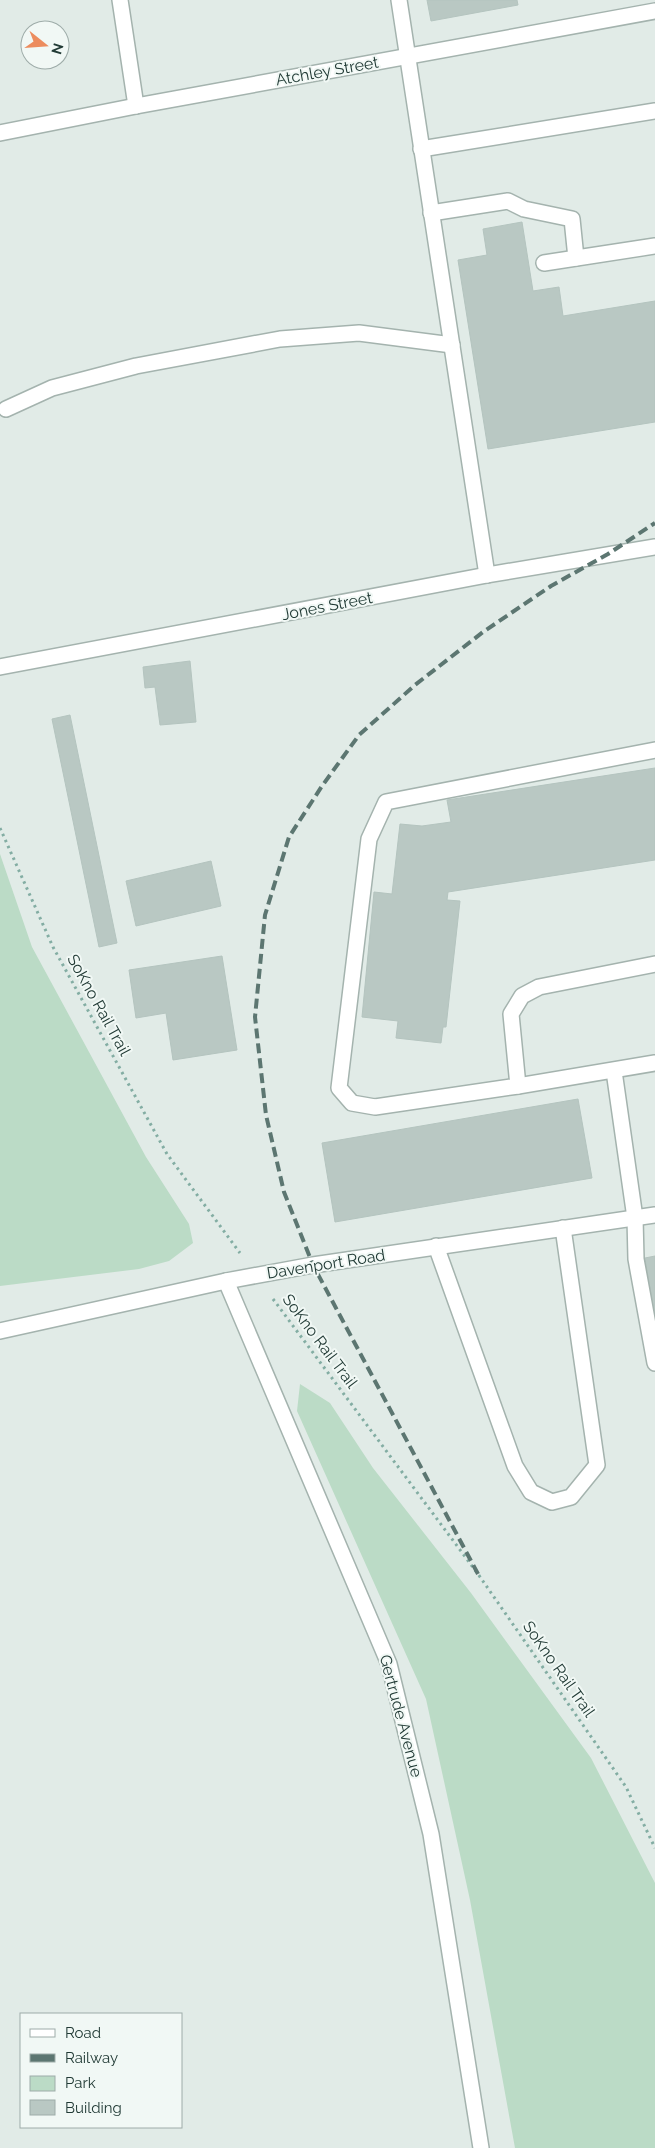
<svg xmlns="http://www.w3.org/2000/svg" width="655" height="2148" font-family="Raleway,sans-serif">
<rect width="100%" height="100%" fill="#e1ebe7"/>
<g fill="#bbdbc6">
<polygon points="0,854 32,947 146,1157 189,1224 193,1243 169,1261 139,1269 0,1286"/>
<polygon points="300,1384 330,1403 373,1468 471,1593 591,1758 655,1883 655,2148 515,2148 470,1900 426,1699 297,1411"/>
</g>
<g fill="#b9c8c3" stroke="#b4c4bf">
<polygon points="427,0 517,0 518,5 431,21"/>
<polygon points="522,222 533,291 559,287 563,316 655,301 655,422 488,449 458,260 487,255 483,229"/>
<polygon points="190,661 196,722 160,725 155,687 145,688 143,667"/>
<polygon points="70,715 117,943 99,947 52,719"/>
<polygon points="655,768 655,860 448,892 447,900 460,901 446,1027 443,1027 441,1043 396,1038 398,1021 362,1017 374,892 392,894 400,824 422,826 451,822 447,800"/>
<polygon points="211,861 221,906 136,926 126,881"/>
<polygon points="222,956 237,1050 173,1060 166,1013 136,1018 129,970"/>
<polygon points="578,1099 592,1178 335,1222 322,1143"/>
<polygon points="655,1256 655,1320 645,1258"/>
</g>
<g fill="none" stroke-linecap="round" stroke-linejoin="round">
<g stroke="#a4b3ae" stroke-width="18">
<g id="minor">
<polyline points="120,0 136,106"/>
<polyline points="399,0 487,575"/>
<polyline points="0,133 136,106 655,11"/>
<polyline points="421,149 655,111"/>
<polyline points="431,213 508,201 524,209 572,219 576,258"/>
<polyline points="544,263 655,246"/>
<polyline points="6,409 52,388 136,366 280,339 359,333 452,345"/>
<polyline points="0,667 487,575 655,547"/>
<polyline points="655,750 386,802 369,839 339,1088 352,1103 375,1107 518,1086 655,1063"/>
<polyline points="614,1071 635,1218 636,1259 655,1363"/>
<polyline points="518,1086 511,1014 522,996 539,987 655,964"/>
<polyline points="436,1246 515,1466 531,1492 552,1502 571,1497 597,1465 563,1228"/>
<polyline points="226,1281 389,1664 431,1834 481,2148"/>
<polyline points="0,1331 226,1281 313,1265 655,1215"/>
</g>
</g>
<g stroke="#83ada3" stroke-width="3" stroke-dasharray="2.5 4" stroke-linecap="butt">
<polyline points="0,828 53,947 167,1154 240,1253"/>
<polyline points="273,1299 478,1574 626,1787 655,1848"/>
</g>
<use href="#minor" stroke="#fff" stroke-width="15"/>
<polyline stroke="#5c7671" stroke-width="4" stroke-dasharray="10 5" stroke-linecap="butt" points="478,1574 313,1265 284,1192 266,1115 255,1017 265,915 289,837 322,786 359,735 415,685 483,632 551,586 608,554 655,523"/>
</g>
<g text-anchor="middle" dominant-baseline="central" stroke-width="4" stroke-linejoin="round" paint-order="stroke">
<g font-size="16" fill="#223b36" stroke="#f1f8f5">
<text transform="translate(327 71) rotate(-10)">Atchley Street</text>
<text transform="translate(327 606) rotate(-11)">Jones Street</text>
<text transform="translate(99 1005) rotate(61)">SoKno Rail Trail</text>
<text transform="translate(326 1264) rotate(-9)">Davenport Road</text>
<text transform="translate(320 1341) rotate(53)">SoKno Rail Trail</text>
<text transform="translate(559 1669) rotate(55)">SoKno Rail Trail</text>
<text transform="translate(401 1716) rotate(75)">Gertrude Avenue</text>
</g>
</g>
<rect x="20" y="2013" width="162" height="115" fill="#f1f8f5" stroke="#9eaca9"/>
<rect x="30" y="2029" width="25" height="8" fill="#ffffff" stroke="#9eaca9"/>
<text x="65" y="2038" font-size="15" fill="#223b36">Road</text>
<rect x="30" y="2054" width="25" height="8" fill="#5c7671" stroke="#9eaca9"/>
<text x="65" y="2063" font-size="15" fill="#223b36">Railway</text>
<rect x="30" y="2076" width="25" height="15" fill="#bbdbc6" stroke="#9eaca9"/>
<text x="65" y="2088" font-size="15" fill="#223b36">Park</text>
<rect x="30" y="2100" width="25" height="15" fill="#b9c8c3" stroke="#9eaca9"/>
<text x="65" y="2113" font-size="15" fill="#223b36">Building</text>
<g transform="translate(45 45) rotate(107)"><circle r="24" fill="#f1f8f5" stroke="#9eaca9"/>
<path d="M0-4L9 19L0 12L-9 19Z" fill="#ec8c5e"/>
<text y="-8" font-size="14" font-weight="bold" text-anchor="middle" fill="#223b36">N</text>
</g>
</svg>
